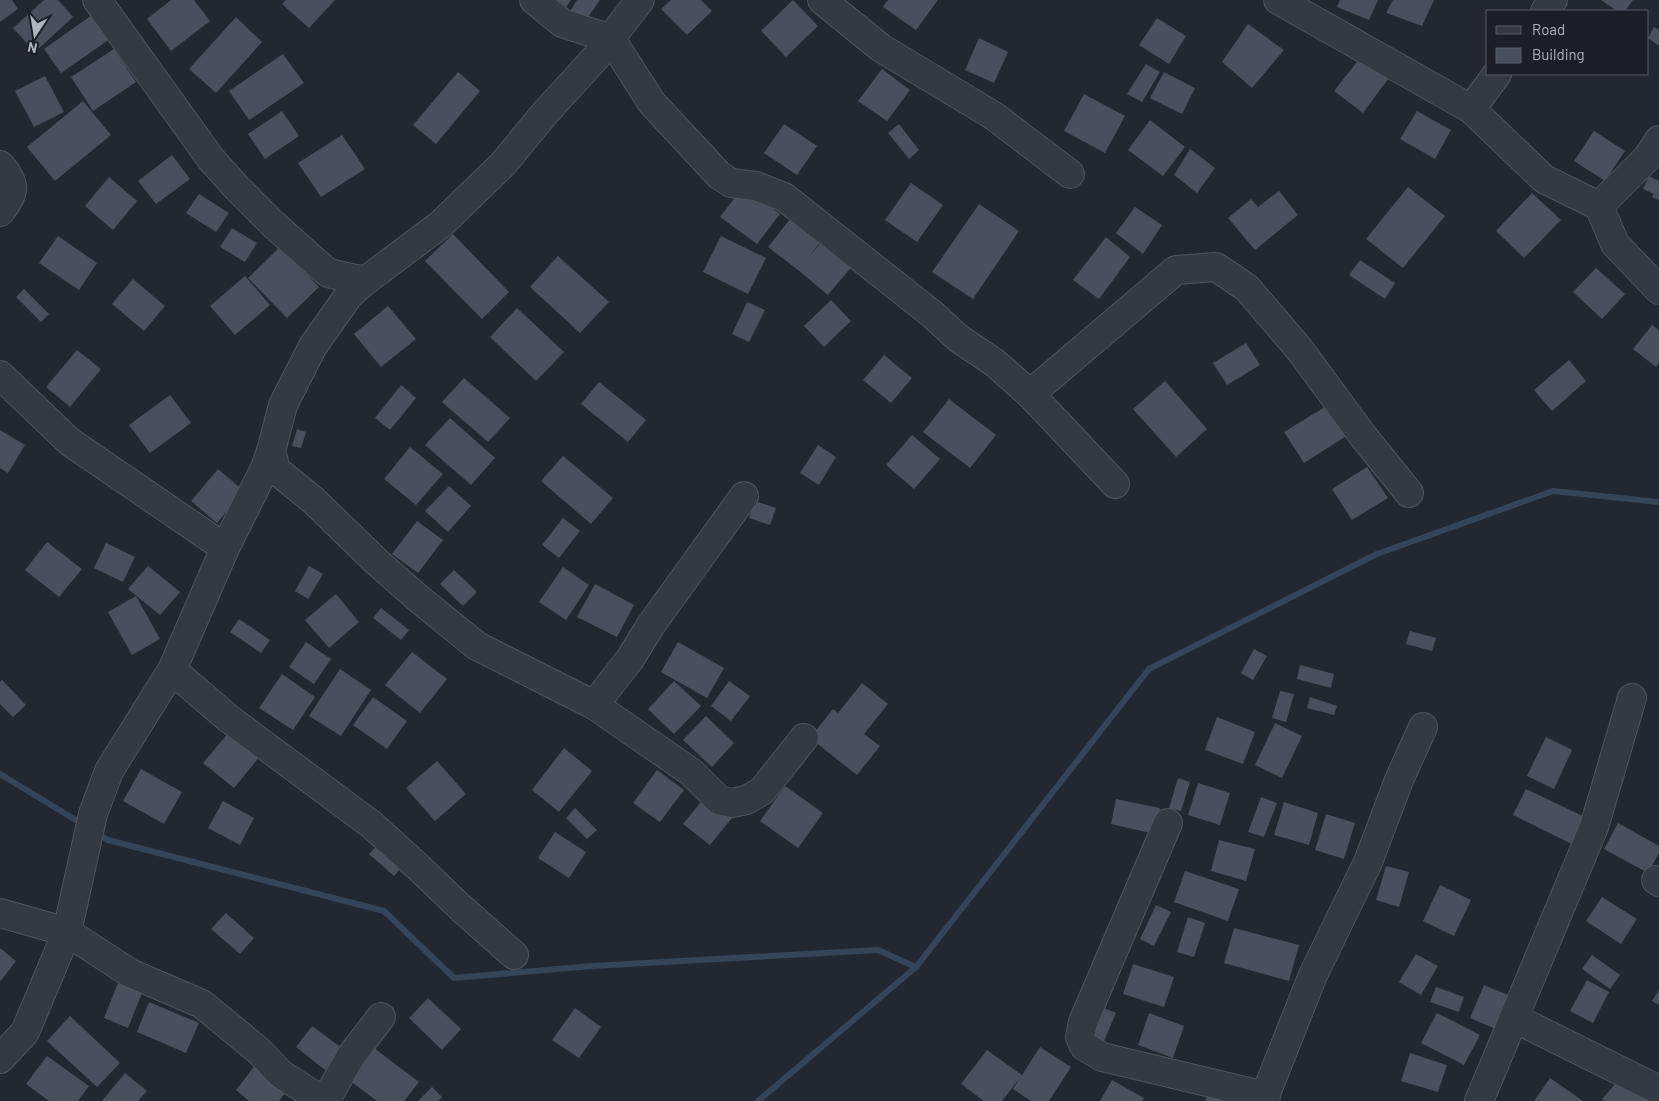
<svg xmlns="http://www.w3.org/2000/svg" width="1659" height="1101" font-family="Barlow,sans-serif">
<rect width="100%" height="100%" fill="#212832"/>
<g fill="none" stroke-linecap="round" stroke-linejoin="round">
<g stroke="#364458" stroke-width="6">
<polyline points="0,774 84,825"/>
<polyline points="95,832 108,840 384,911 454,978 592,966 878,950 916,967"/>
<polyline points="758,1101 916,967 1149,669 1377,554 1553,491 1659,502"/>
</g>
</g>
<g fill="#47505c">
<polygon points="0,0 12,0 18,9 0,22"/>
<polygon points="44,0 58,0 73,17 35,52 13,28"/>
<polygon points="171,0 194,0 210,21 171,51 147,19"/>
<polygon points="286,0 335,0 309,28 282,4"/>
<polygon points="557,0 571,0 566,7"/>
<polygon points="577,0 600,0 584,23 569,13"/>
<polygon points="671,0 701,0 712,11 687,35 661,9"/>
<polygon points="793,0 818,26 786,57 761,31"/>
<polygon points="888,0 938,0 916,30 883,7"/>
<polygon points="1340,0 1378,0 1369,20 1337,7"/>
<polygon points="1393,0 1434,0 1422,26 1386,13"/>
<polygon points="1601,0 1633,0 1625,11 1617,11"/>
<polygon points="92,15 110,39 61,73 44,49"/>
<polygon points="236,17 262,42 216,93 189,69"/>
<polygon points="1157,18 1186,36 1169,64 1139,45"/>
<polygon points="1248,24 1284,50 1252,88 1222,62"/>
<polygon points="1654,27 1659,30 1659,46 1648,38"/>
<polygon points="979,38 1008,52 994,83 965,70"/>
<polygon points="114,49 136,82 93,111 71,77"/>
<polygon points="1364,53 1394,71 1363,113 1334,91"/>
<polygon points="283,54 304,83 249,120 229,91"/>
<polygon points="1146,64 1160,72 1142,102 1127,94"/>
<polygon points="882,69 910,90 887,121 858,101"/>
<polygon points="458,72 480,91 436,144 413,125"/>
<polygon points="1164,72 1195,88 1182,114 1150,98"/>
<polygon points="45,76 64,112 34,127 15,91"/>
<polygon points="1084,94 1125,116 1105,153 1064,131"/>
<polygon points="83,101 111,135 55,181 27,147"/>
<polygon points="282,111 299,136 265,159 248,134"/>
<polygon points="1417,111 1451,130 1435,159 1400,139"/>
<polygon points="1150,120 1185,147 1163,176 1128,150"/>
<polygon points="784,124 817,146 797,175 764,153"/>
<polygon points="899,124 919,150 909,159 888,133"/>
<polygon points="1594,131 1625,151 1605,181 1574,161"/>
<polygon points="342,135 365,169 321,197 298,163"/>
<polygon points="1190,149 1215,168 1197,193 1174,175"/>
<polygon points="172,155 190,179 156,204 138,181"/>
<polygon points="1649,176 1659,181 1659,200 1652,197 1654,194 1643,189"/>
<polygon points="109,177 137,201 113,230 85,206"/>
<polygon points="911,183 943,205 917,242 885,220"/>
<polygon points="743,187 780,214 757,244 720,217"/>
<polygon points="1408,187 1445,216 1403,268 1366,239"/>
<polygon points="1279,191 1298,215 1255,250 1228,218 1251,199 1258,207"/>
<polygon points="1532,193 1561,220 1524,258 1496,231"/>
<polygon points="199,194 229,213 216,232 186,213"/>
<polygon points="979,204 1019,231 973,299 932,272"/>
<polygon points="1135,207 1162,225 1143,254 1116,233"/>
<polygon points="791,218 821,241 808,258 824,239 854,264 828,295 798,270 768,247"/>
<polygon points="232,228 257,243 245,262 220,247"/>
<polygon points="453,234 509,292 482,319 425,261"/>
<polygon points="58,236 97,263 79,290 39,263"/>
<polygon points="721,236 766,258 748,294 703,272"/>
<polygon points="1106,237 1130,257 1099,299 1073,280"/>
<polygon points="280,247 319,287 287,318 248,278"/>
<polygon points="558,256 609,302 580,333 530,287"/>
<polygon points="1360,260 1395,283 1385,299 1349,275"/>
<polygon points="1596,268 1625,294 1602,319 1573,292"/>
<polygon points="245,276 270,305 235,335 210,306"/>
<polygon points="133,279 165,306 144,331 112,304"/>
<polygon points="24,289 49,314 41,322 16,297"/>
<polygon points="831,300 851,321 824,347 804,326"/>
<polygon points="747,302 765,310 749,342 732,334"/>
<polygon points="388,306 416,339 381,367 354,334"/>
<polygon points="517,308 564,352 536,381 490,337"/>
<polygon points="1652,325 1659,330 1659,363 1656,367 1633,349"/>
<polygon points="1246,343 1260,365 1227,385 1213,363"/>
<polygon points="77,350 101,369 70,407 46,387"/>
<polygon points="884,355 912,378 891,403 863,380"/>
<polygon points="1569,360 1586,381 1552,411 1534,390"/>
<polygon points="464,378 510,418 488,442 442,402"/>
<polygon points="1165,381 1207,429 1176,457 1133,409"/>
<polygon points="599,382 646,420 628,442 581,404"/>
<polygon points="401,385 416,398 390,430 375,418"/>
<polygon points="170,395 191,423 150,453 129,425"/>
<polygon points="949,399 996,435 970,468 923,432"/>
<polygon points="1328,405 1348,435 1304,463 1284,432"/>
<polygon points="450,418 495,458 471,485 425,445"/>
<polygon points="297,429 306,432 301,448 292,446"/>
<polygon points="0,430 25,445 8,473 0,468"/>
<polygon points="912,435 940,459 914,489 886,465"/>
<polygon points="818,445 836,457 819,485 800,473"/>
<polygon points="410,447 443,474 416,505 384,479"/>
<polygon points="563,456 613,498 591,524 541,481"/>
<polygon points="1367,467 1388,498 1352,520 1332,489"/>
<polygon points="218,469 244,491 217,523 191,501"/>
<polygon points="449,486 471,506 448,532 425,511"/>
<polygon points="755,501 776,508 770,525 749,518"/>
<polygon points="563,518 580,531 559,558 542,545"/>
<polygon points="417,521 443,540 418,573 392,554"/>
<polygon points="47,542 82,569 59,597 25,570"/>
<polygon points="106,543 135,557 123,582 94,568"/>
<polygon points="148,566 180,592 160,615 128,589"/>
<polygon points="309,566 323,574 308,599 295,591"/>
<polygon points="563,567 589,585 566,620 539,602"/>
<polygon points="454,570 477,592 463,606 440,584"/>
<polygon points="595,584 634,605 617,637 577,617"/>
<polygon points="336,594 359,622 329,648 305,620"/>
<polygon points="136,596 160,639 132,655 108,612"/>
<polygon points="381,608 409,630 401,640 373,618"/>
<polygon points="239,619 270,640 261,653 230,632"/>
<polygon points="1410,631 1436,638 1432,651 1406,644"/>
<polygon points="306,642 331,659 314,684 289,667"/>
<polygon points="678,642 724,668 707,698 661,672"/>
<polygon points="1254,649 1267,656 1253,680 1241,673"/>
<polygon points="412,652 447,679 420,713 385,685"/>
<polygon points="1300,665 1334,674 1331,688 1297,679"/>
<polygon points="340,669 371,690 341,736 309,716"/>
<polygon points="282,674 315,697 293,730 259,708"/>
<polygon points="2,680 26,705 13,717 0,704 0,682"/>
<polygon points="674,681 701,706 674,734 648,709"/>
<polygon points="729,681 750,696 731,721 711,706"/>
<polygon points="862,683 888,704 864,734 880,746 857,775 810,738 833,709 838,713"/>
<polygon points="1280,691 1294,694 1286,722 1272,718"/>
<polygon points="373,697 407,721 387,749 353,725"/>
<polygon points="1310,697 1337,706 1334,715 1307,708"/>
<polygon points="706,716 734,743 712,767 683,740"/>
<polygon points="1217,717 1255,732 1243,764 1205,750"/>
<polygon points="1275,723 1302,736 1282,778 1255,765"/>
<polygon points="230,731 261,755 234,788 203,763"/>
<polygon points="1546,737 1572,750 1554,789 1527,776"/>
<polygon points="564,748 592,771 559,812 532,790"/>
<polygon points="437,761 466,794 435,821 406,788"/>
<polygon points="141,769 182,792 164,824 123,801"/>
<polygon points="657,770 684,790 660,822 633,803"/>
<polygon points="1178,778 1190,782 1181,811 1169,808"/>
<polygon points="1198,783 1230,793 1220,825 1188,815"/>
<polygon points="785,786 823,813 798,848 760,821"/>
<polygon points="1526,789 1587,818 1574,845 1513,815"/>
<polygon points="705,797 732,818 710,845 683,824"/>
<polygon points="1261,797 1277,803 1264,837 1248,832"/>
<polygon points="1116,799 1160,808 1155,834 1111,824"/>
<polygon points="223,801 254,818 240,845 208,828"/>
<polygon points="1284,802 1318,813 1309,845 1274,835"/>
<polygon points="575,808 597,830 587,839 566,818"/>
<polygon points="1326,814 1355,823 1344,859 1315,850"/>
<polygon points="1618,823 1659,846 1659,853 1648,873 1604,849"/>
<polygon points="555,832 586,852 569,878 538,858"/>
<polygon points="1219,840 1255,849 1246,881 1211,871"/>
<polygon points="381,841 406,862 394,876 369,854"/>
<polygon points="1386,866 1409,872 1399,907 1376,900"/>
<polygon points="1185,871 1239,889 1228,921 1174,902"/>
<polygon points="1440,885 1471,900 1454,936 1423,921"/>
<polygon points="1602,897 1637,919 1621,944 1586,921"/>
<polygon points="1156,905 1171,912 1154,946 1140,939"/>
<polygon points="226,913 254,938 240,954 211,929"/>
<polygon points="1188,917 1205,923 1194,957 1177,952"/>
<polygon points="1234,928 1299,945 1289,981 1224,963"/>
<polygon points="0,948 16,961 0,982"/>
<polygon points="1416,954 1438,966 1421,995 1399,982"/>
<polygon points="1592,955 1620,975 1610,989 1582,969"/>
<polygon points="1133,964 1174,977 1164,1007 1123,994"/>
<polygon points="1587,980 1609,992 1593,1023 1570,1011"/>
<polygon points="118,983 142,993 128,1028 104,1018"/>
<polygon points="1484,985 1518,999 1505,1033 1470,1018"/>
<polygon points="1436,987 1464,997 1459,1012 1430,1002"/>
<polygon points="1659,990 1659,1005 1652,1001"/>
<polygon points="428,998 461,1029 442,1050 409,1018"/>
<polygon points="149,1002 199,1023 186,1053 137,1032"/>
<polygon points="1102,1007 1116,1013 1104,1041 1090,1035"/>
<polygon points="575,1008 601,1027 579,1058 552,1040"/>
<polygon points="1149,1013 1184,1026 1173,1058 1138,1045"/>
<polygon points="1437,1013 1480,1035 1464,1065 1421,1043"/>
<polygon points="70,1016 120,1063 97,1087 47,1041"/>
<polygon points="312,1026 342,1048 325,1070 296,1047"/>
<polygon points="1040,1047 1071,1067 1049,1101 1031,1101 1013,1089 1019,1079 1002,1101 984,1101 961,1084 987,1050 1022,1075"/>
<polygon points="374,1048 419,1082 404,1101 377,1101 349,1080"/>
<polygon points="1410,1053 1447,1065 1438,1092 1401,1081"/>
<polygon points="47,1056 89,1086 78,1101 49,1101 26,1084"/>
<polygon points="260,1059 292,1084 279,1101 249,1101 236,1090"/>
<polygon points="125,1073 147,1091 138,1101 102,1101"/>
<polygon points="1623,1075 1652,1101 1604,1101 1602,1099"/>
<polygon points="1550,1078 1583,1101 1534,1101"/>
<polygon points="1112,1080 1144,1098 1142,1101 1100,1101"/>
<polygon points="432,1087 442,1097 438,1101 418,1101"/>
<polygon points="1210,1089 1239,1101 1205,1101"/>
</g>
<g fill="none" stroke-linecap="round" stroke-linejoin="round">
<g stroke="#4e555e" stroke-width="30">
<g id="minor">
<polyline points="97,0 211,159 237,188 273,224 328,273 365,281"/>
<polyline points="534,0 562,23 611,39 652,103 719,175 731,183 756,186 784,197 932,314 958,338 995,363 1030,394 1176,270 1216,267 1247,288 1300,350 1363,436 1409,493"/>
<polyline points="822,0 881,48 994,116 1070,174"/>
<polyline points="1278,0 1471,109 1544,179 1599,206 1615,244 1659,290"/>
<polyline points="1545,11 1553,0"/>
<polyline points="1471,109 1497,74"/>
<path d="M 0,165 C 17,184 15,193 0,212"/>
<polyline points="1599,206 1648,157 1659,140"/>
<polyline points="0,375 70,442 225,548"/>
<polyline points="1030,394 1115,484"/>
<polyline points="271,451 276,470 313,500 378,563 419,599 477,646 594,705 691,772 719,800 732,803 746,800 762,791 804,738"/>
<polyline points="172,670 228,718 372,825 416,865 461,908 514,955"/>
<polyline points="594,705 630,659 651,625 744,496"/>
<polyline points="1168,823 1083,1022 1080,1037 1084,1046 1102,1057 1266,1096"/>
<polyline points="1656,880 1659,882"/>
<polyline points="0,913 67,932 130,973 202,1004 259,1051 281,1074 323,1101"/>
<polyline points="1514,1018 1659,1090"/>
<polyline points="0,1059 25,1032 67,932 93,814 109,771 172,670 225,548 265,468 271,451 283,405 313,346 349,295 365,281 441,224 503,164 545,113 598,55 640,0"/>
<polyline points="325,1101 351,1056 381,1017"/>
<polyline points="1263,1101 1313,975 1368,862 1399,780 1423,727"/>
<polyline points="1479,1101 1594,827 1632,698"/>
</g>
</g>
<use href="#minor" stroke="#343a43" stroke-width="28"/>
</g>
<rect x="1486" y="10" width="162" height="65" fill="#1a1f28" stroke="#555b65"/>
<rect x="1496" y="26" width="25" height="8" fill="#343a43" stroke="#555b65"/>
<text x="1532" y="35" font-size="15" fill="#aeb5c0">Road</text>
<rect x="1496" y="48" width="25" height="15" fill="#47505c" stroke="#555b65"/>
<text x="1532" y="60" font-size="15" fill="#aeb5c0">Building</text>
<g transform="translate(35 35) rotate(192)" stroke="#1a1f28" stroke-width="4" paint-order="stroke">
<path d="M0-4L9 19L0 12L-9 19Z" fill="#aeb5c0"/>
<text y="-8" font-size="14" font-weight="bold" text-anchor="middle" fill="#aeb5c0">N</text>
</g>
</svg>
